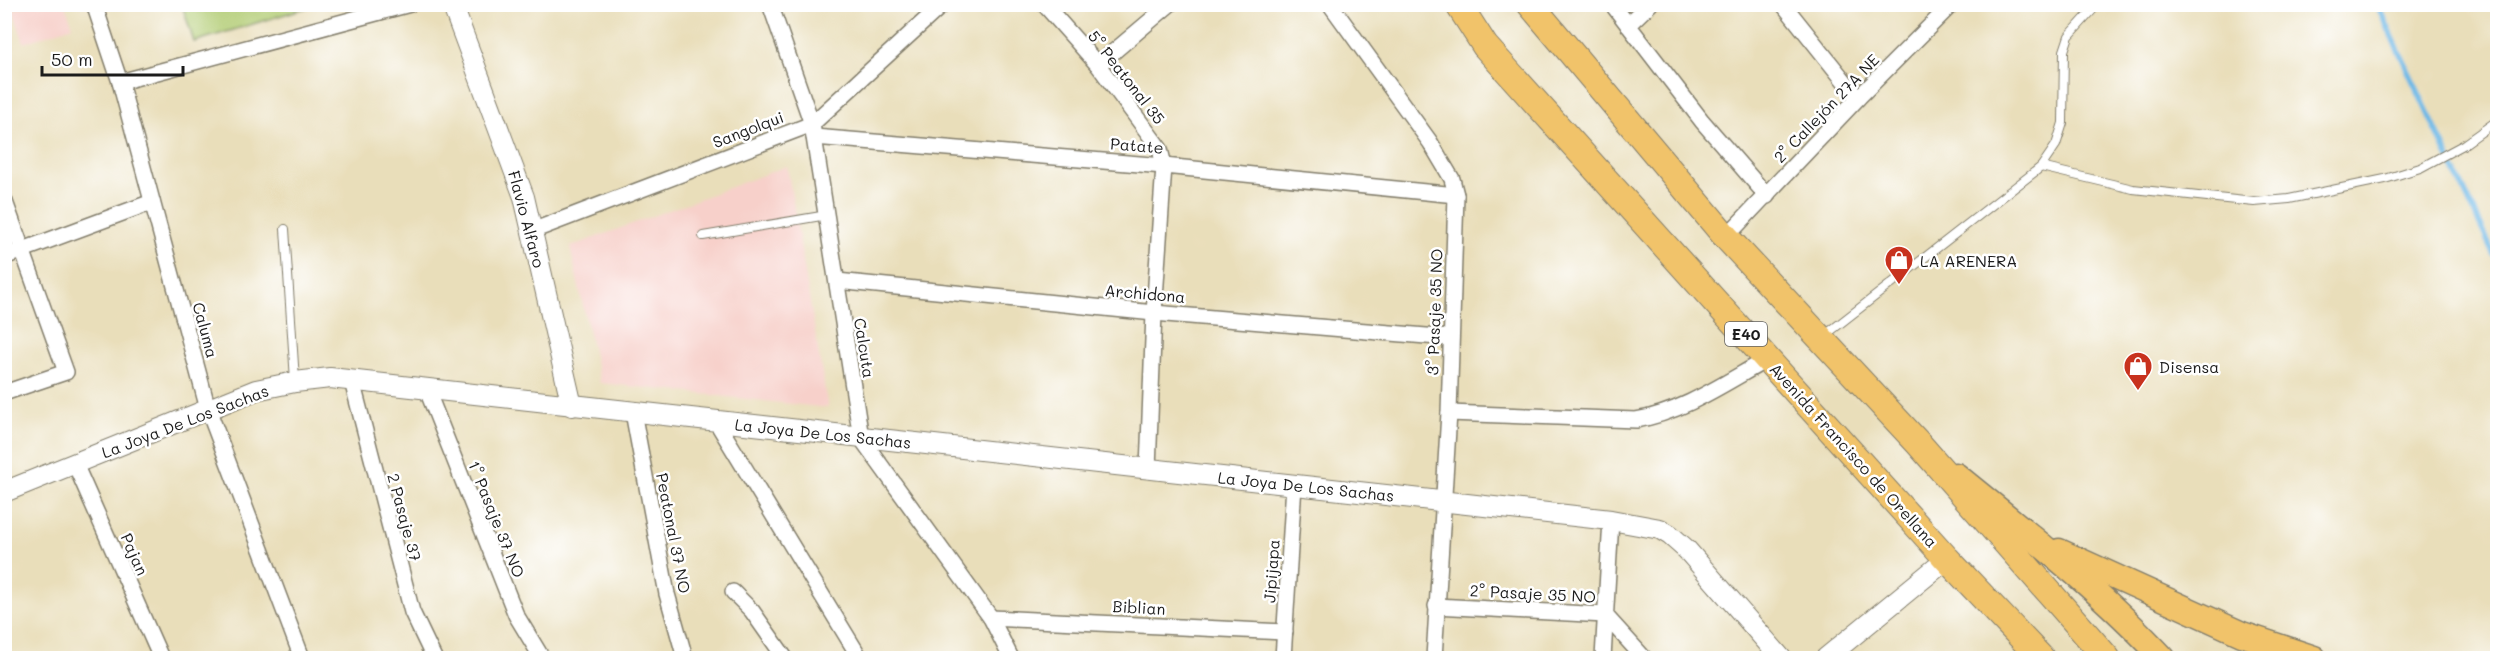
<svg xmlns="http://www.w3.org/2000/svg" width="2502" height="663" font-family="Mali,sans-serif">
<rect width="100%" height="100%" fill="#fff"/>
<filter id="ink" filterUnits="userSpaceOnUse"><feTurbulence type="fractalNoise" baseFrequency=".0167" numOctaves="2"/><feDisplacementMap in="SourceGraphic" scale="12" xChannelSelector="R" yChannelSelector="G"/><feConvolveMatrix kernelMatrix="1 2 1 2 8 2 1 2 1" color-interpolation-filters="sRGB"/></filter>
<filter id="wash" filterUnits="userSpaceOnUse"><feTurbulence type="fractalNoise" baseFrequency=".008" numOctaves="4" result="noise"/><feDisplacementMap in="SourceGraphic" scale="24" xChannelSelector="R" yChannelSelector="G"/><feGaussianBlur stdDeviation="1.35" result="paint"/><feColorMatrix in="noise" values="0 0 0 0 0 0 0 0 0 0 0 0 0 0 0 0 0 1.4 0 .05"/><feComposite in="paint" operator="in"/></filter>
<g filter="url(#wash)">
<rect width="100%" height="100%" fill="#e9deba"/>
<g fill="#f7d0ca">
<polygon points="30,5 65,5 73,26 24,43 13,10"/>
<polygon points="787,166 828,408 600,383 570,247"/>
</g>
<polygon fill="#b0cb71" stroke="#667446" stroke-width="1.5" points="182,5 182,4 315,5 194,42"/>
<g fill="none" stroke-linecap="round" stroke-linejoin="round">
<polyline stroke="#6cb8e6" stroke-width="6" points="2377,4 2498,263"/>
</g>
</g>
<g filter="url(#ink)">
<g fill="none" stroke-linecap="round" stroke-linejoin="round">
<g stroke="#827d6b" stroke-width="10">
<g id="service">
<polyline points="2041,167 2133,189 2254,202 2289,199 2385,179 2420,168 2463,145 2498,120"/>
<polyline points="285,229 295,380"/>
<polyline points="703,236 827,215"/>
<polyline points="1824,336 2041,167 2056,145 2063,123 2064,51 2069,36 2098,4"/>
</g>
</g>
<g stroke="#827d6b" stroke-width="18">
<g id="minor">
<polyline points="94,4 120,82 208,409 302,658"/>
<polyline points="770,4 812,124 861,438 991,618 1011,658"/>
<polyline points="1044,4 1098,65 1160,149 1164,166 1154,313 1148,469"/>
<polyline points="1330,4 1430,142 1452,179 1456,195 1449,413 1434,658"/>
<polyline points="1612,4 1702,121 1767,196"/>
<polyline points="1783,4 1858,98"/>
<polyline points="1628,25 1650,4"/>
<polyline points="1098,65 1170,4"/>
<polyline points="120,82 410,4"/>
<polyline points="814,137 1164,166 1456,195"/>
<polyline points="4,199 66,372 4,393"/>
<polyline points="532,231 812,124 943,4"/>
<polyline points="1726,237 1858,98 1952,4"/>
<polyline points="4,257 152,202"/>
<polyline points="837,281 1154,313 1450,338"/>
<polyline points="352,381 412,612 434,658"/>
<polyline points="427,390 516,615 542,658"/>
<polyline points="633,412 667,594 685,658"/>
<path d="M 1449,413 L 1636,420 C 1684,412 1726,382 1768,359"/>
<polyline points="716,421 860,658"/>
<polyline points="75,464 161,658"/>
<polyline points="733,592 752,611 785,658"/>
<polyline points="1436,606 1605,615 1644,658"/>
<polyline points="991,618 1285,632"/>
<polyline points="1283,658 1294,485"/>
<polyline points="1603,658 1611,520"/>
</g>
</g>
<g stroke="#827d6b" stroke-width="22">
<g id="tertiary">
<polyline points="452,4 524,197 572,406"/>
<polyline points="4,492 256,390 295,382 330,378 1611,520 1660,529 1670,535 1687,550 1781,658"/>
<polyline points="1826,658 1947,559"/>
</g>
</g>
<g stroke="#827d6b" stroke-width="27">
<g id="primary">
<path d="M 1956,475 C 2027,533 2101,591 2163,658"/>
<polyline points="2059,551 2242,634 2314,658"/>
</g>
</g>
<g stroke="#827d6b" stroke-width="28">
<g id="trunk">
<polyline points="1458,4 1485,46 1947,559 2041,658"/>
<polyline points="1530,4 1726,237 1919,444 2107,658"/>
</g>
</g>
<use href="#service" stroke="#fff" stroke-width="8"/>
<use href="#minor" stroke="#fff" stroke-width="15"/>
<use href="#tertiary" stroke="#fff" stroke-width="20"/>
<use href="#primary" stroke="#f1c36a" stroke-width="24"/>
<use href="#trunk" stroke="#f1c36a" stroke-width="26"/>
</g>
</g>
<defs>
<g id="shop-pin" transform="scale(1.5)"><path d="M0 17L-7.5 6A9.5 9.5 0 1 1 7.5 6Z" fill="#c8321e" stroke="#fff"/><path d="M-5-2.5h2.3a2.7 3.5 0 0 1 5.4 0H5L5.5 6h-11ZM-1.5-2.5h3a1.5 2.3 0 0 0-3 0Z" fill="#fff"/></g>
</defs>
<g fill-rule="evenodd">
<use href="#shop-pin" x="1899" y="260"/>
<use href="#shop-pin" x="2138" y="366"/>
</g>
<g text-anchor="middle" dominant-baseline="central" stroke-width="5" stroke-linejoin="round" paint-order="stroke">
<rect fill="#fff" stroke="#606060" stroke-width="1.5" x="1725" y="322" width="42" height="24" rx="4.5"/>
<g font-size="15" font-weight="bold" fill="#1c1c1c">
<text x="1746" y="334">E40</text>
</g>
<g font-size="16" fill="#1c1c1c" stroke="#fff">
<text transform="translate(1127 77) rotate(52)">5° Peatonal 35</text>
<text transform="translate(1826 108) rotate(-46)">2° Callejón 27A NE</text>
<text transform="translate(748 129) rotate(-21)">Sangolqui</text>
<text transform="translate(1137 145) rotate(5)">Patate</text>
<text transform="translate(527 219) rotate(75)">Flavio Alfaro</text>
<text transform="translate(1145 293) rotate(5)">Archidona</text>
<text transform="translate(1434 312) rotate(-88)">3° Pasaje 35 NO</text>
<text transform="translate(206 330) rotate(75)">Caluma</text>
<text transform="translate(865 348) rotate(81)">Calcuta</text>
<text transform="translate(185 421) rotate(-21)">La Joya De Los Sachas</text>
<text transform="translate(823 433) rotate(6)">La Joya De Los Sachas</text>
<text transform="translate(1854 455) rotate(48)">Avenida Francisco de Orellana</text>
<text transform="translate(1306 486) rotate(6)">La Joya De Los Sachas</text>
<text transform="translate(405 517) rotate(75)">2 Pasaje 37</text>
<text transform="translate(497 519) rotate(68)">1° Pasaje 37 NO</text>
<text transform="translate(674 533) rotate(79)">Peatonal 37 NO</text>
<text transform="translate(135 554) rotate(66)">Pajan</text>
<text transform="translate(1271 571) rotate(-86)">Jipijapa</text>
<text transform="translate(1533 593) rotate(3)">2° Pasaje 35 NO</text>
<text transform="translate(1139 607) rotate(3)">Biblian</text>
</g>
<g font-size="16" fill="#1c1c1c" stroke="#fff" text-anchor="start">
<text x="1920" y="260">LA ARENERA</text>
<text x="2159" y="366">Disensa</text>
</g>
</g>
<rect width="2502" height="663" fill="none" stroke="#fff" stroke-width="24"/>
<path d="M42 66v9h141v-9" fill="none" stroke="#1c1c1c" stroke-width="3"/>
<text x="51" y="66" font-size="18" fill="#1c1c1c" stroke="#ffffff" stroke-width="4.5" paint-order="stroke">50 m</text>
</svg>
